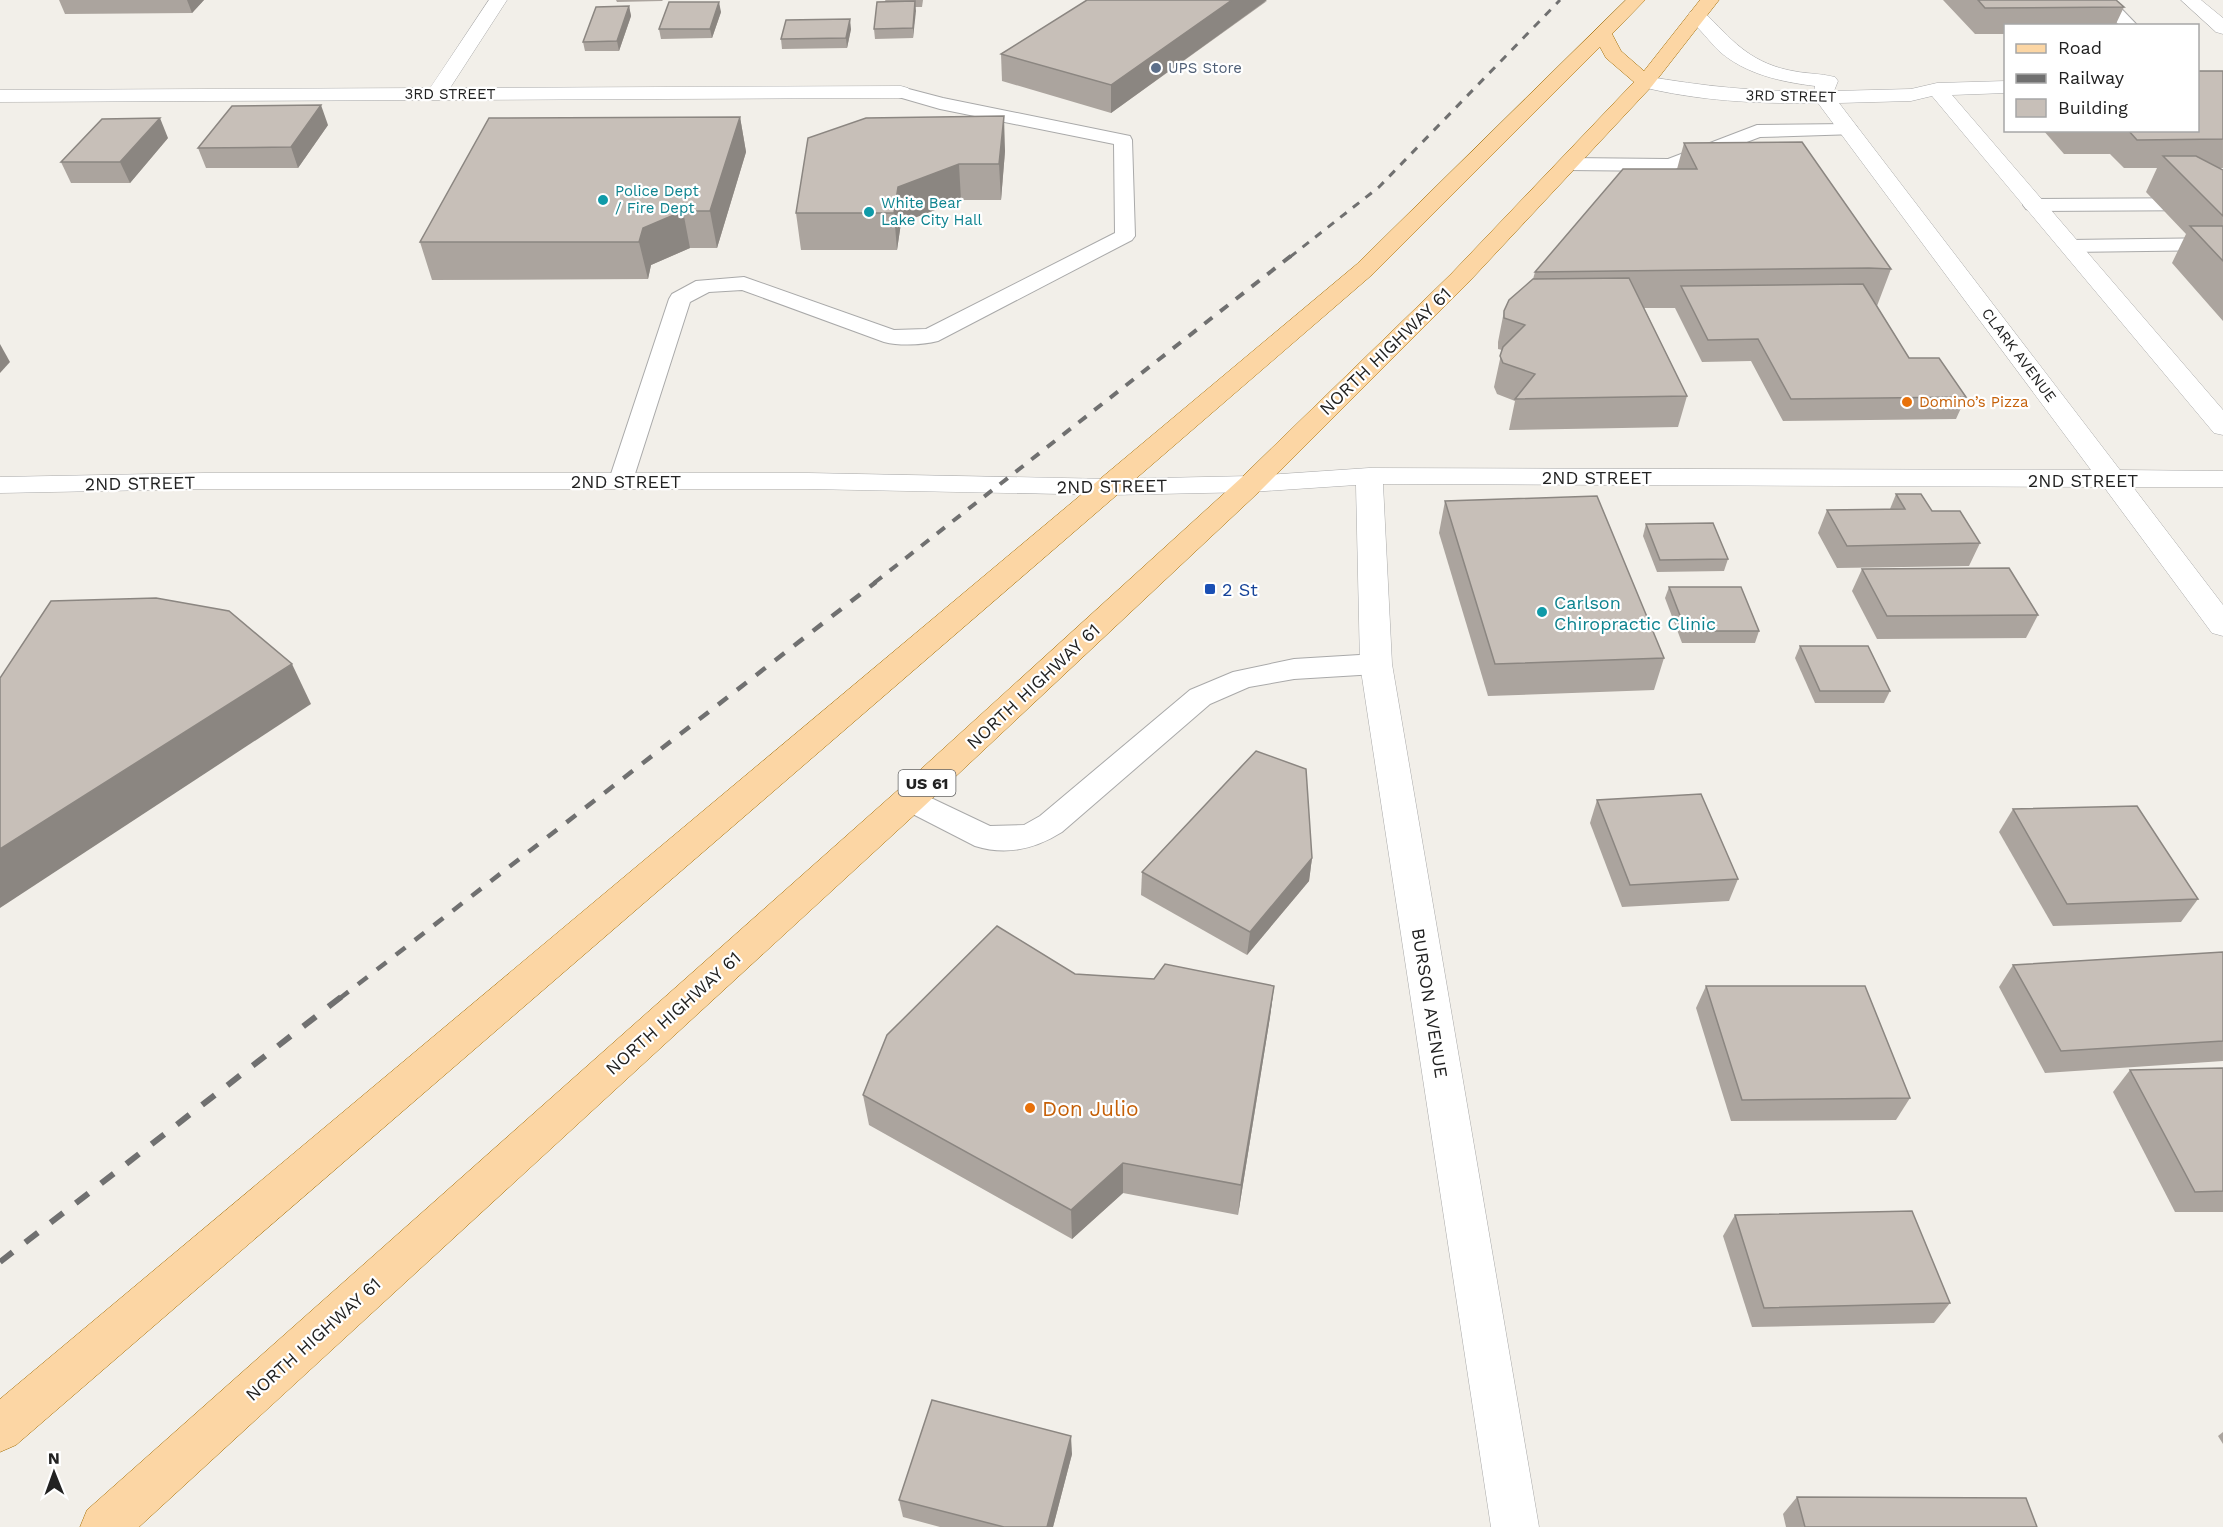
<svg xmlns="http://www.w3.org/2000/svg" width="2223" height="1527" font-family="'Work Sans',sans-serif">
<rect width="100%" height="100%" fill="#f2efe9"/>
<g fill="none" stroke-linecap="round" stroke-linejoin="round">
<g stroke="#a9a9a9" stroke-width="2">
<g id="lane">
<polygon points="2095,0 2113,0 2138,26 2120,26"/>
<path d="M 901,87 L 943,98 L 1130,136 L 1132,140 L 1135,236 L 1132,240 L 938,341 C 922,345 900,346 884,342 L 742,290 L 709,292 L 690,302 L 633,480 L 630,485 L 621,487 L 612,485 L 609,480 L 669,299 L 672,294 L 696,281 L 744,277 L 894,330 L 926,329 L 1115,233 L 1114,144 L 940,109 L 895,96 L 892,92 L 895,88 Z"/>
<polygon points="1849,124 1856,126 1858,130 1856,134 1760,137 1670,171 1568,170 1561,168 1558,164 1561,160 1568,158 1668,159 1757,125"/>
<polygon points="2223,198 2223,210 2033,211 2026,209 2023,205 2026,201 2033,199"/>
<polygon points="2223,238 2223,250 2069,252 2062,250 2059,246 2062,242 2069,240"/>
<path d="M 1376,654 L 1386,657 L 1390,664 L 1386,671 L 1376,674 L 1294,679 L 1249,687 L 1210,704 L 1062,832 C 1035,849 1007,856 975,846 L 899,807 L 895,799 L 899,791 L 910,788 L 990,826 L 1024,825 L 1040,816 L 1190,690 L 1233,672 L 1294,659 Z"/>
</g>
</g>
<g stroke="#a9a9a9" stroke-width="1">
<g id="street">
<polygon points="489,0 507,0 450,88 901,86 908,88 911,92 908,96 901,98 0,102 0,90 430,88"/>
<polygon points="2181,0 2201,0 2223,18 2223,34 2216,32"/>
<path d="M 1697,10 L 1704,12 C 1731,39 1748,61 1788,70 C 1804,74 1820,73 1835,77 L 1838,81 L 1834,91 L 1911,89 L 1937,83 L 2006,81 L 2006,93 L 1952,95 L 2223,410 L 2223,435 L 2214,433 L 1932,96 L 1911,101 L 1839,103 L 2120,470 L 2223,471 L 2223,487 L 2133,487 L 2223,605 L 2223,636 L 2212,633 L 2104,487 L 1383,484 L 1392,664 L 1539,1527 L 1491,1527 L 1360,664 L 1356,485 L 1251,492 L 1111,495 L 808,489 L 204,489 L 0,493 L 0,477 L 204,473 L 808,473 L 1111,479 L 1251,476 L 1369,468 L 2091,470 L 1818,103 C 1758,104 1697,101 1638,86 L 1635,82 L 1638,78 L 1645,76 C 1702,86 1757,92 1814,91 L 1815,86 C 1781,82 1745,74 1719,51 C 1709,41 1701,30 1690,20 L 1688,16 L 1690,12 Z"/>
</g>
</g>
<g stroke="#a06b00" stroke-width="1">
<polygon id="primary" points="1626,0 1645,0 1612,34 1621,51 1644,71 1700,0 1719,0 1652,86 1467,284 1261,490 922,808 139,1527 80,1527 87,1510 898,790 1241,478 1451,274 1634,82 1606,58 1600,47 1373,274 16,1445 0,1452 0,1399 1357,264"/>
</g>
<use href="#lane" fill="#fff" fill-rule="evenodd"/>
<use href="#street" fill="#fff" fill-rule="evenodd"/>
<use href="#primary" fill="#fcd6a4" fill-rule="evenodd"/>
<polyline stroke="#707070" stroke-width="3" stroke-dasharray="8 8" stroke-linecap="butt" points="1290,257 1379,187 1560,0"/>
<polyline stroke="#707070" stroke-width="4" stroke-dasharray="10 10" stroke-linecap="butt" points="874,583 1292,255"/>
<polyline stroke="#707070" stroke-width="4.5" stroke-dasharray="12 12" stroke-linecap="butt" points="339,999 876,582"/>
<polyline stroke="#707070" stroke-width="6" stroke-dasharray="16 16" stroke-linecap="butt" points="0,1262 341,997"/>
</g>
<g fill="#aba49e">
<polygon points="59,0 204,0 192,13 65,14"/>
<polygon points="616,0 663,0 662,1 617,2"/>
<polygon points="885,0 923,0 922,7 915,7 913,38 875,39 874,29 886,2"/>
<polygon points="1943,0 2116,0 2124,7 2115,26 2006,26 2006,34 1975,34"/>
<polygon points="1267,1 1111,113 1002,81 1001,54"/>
<polygon points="629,6 631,16 619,51 585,51 583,42"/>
<polygon points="721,12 712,38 661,39 659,29"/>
<polygon points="851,29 847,48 782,49 781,39"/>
<polygon points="2223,71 2223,168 2218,168 2223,170 2223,321 2172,263 2186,234 2146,192 2157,168 2124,168 2110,154 2064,154 2043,130 2198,130"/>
<polygon points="740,117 746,152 717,248 690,248 651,265 648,279 432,280 420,242"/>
<polygon points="328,125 298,168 206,168 198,148"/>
<polygon points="168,138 130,183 71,183 61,162"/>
<polygon points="808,138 1005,151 1001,200 961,200 901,223 897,250 801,250 796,213"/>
<polygon points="1684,143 1891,269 1877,306 1909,358 1966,397 1956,419 1783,421 1751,361 1702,362 1675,308 1644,308 1687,396 1678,427 1509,430 1515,401 1497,394 1494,387 1502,350 1498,349 1498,342 1504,311 1533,279 1535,272 1677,169"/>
<polygon points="1896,494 1932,511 1980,543 1969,566 1837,568 1818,533 1827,510 1890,509"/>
<polygon points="1445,501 1664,658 1654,690 1488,696 1439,533"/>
<polygon points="1646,524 1728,559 1724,571 1657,572 1643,536"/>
<polygon points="1862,569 2038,615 2026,638 1877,639 1852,591"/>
<polygon points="1669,587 1759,631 1755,643 1682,643 1665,598"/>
<polygon points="1800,646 1890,691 1884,703 1815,703 1795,658"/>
<polygon points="1597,800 1738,879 1729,901 1622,907 1590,823"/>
<polygon points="2013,809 2198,899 2181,922 2053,926 1999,832"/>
<polygon points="1312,858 1309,881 1247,955 1141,895 1142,872"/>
<polygon points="2223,952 2223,1061 2045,1073 1999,987 2013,965"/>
<polygon points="1075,974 1274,986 1270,1017 1238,1215 1123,1193 1072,1239 869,1125 863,1095"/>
<polygon points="1706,986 1910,1098 1896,1120 1731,1121 1696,1008"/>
<polygon points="2223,1068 2223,1212 2175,1212 2113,1092 2130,1070"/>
<polygon points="1735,1215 1950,1303 1934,1323 1752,1327 1723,1236"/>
<polygon points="2223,1432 2223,1444 2218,1436"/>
<polygon points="1072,1454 1053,1527 940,1527 903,1517 899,1500"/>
<polygon points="1797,1497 2037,1527 1786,1527 1783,1514"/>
</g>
<g fill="#8b8681">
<polygon points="187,0 204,0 192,13"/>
<polygon points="1232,0 1267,0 1111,113 1111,85"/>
<polygon points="915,1 916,11 913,38 913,28"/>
<polygon points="719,2 721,12 712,38 710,29"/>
<polygon points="629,6 631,16 619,51 617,41"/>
<polygon points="850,19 851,29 847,48 846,38"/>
<polygon points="321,105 328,125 298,168 291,147"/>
<polygon points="1004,116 1005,151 1001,200 999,164"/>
<polygon points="740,117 746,152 717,248 710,211"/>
<polygon points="160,118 168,138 130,183 120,162"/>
<polygon points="959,164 961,200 901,223 897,250 894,213 898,187"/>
<polygon points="683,211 690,248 651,265 648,279 639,242 643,228"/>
<polygon points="0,344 10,362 0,373"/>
<polygon points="292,664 311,704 0,908 0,849"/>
<polygon points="1312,858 1309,881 1247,955 1250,932"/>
<polygon points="1274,986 1270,1017 1238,1215 1241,1185"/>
<polygon points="1123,1163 1123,1193 1072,1239 1071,1210"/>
<polygon points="1071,1436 1072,1454 1053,1527 1047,1527"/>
</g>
<g fill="#c7bfb8" stroke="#8b8681" stroke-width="1.5">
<polygon points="1087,0 1232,0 1111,85 1001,54"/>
<polygon points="1978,0 2116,0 2124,7 1985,8"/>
<polygon points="915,1 913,28 874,29 877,2"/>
<polygon points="669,2 719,2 710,29 659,29"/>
<polygon points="629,6 617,41 583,42 596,7"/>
<polygon points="850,19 846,38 781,39 786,20"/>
<polygon points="2198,71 2223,71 2223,139 2137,140 2128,130 2198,130"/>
<polygon points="321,105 291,147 198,148 232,106"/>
<polygon points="1004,116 999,164 959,164 898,187 894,213 796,213 808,138 866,118"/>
<polygon points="740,117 710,211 683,211 643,228 639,242 420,242 489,118"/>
<polygon points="160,118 120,162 61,162 102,119"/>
<polygon points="1802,142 1891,269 1869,268 1535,272 1623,169 1697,169 1684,143"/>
<polygon points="2163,156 2196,156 2223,170 2223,216"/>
<polygon points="2190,226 2223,226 2223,261"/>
<polygon points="1629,278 1687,396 1515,399 1535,374 1503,363 1500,356 1503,347 1525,325 1504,318 1504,311 1509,300 1533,279"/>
<polygon points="1863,284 1909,358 1939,358 1966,397 1791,399 1758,339 1708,340 1681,286"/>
<polygon points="1896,494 1921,494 1932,511 1960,511 1980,543 1847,546 1827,510 1905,509"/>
<polygon points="1597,496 1664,658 1495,664 1445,501"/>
<polygon points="1713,523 1728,559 1660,560 1646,524"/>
<polygon points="2009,568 2038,615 1887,616 1862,569"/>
<polygon points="1669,587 1741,587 1759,631 1686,631"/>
<polygon points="156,598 229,611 292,664 0,849 0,678 51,601"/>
<polygon points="1800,646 1868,646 1890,691 1820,691"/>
<polygon points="1256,751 1306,769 1312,858 1250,932 1142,872"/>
<polygon points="1701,794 1738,879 1630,885 1597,800"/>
<polygon points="2137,806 2198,899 2067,904 2013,809"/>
<polygon points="997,926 1075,974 1154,979 1165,964 1274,986 1241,1185 1123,1163 1071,1210 863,1095 887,1035"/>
<polygon points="2223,952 2223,1041 2061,1051 2013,965"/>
<polygon points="1706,986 1865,986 1910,1098 1742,1100"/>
<polygon points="2223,1068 2223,1191 2195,1192 2130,1070"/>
<polygon points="1912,1211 1950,1303 1764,1308 1735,1215"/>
<polygon points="932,1400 1071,1436 1047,1527 1004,1527 899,1500"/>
<polygon points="1797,1497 2026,1498 2037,1527 1805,1527"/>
</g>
<circle fill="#5c6f8a" stroke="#fff" stroke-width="2" cx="1156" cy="68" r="6"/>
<g fill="#0f9aa8" stroke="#fff" stroke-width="2">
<circle cx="603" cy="200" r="6"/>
<circle cx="869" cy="212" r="6"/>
<circle cx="1542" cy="612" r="6"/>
</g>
<g fill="#e8710a" stroke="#fff" stroke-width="2">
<circle cx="1907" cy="402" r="6"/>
<circle cx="1030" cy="1108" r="6"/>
</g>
<rect fill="#1a4fb4" stroke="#fff" stroke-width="2" x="1204" y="583" width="12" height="12" rx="3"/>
<g text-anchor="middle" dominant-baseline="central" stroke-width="4.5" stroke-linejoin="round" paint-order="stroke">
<g font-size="15" fill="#4e5e75" stroke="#fff" text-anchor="start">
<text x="1168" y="68">UPS Store</text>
</g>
<g font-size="15" fill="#222" stroke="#fff">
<text x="450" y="94">3RD STREET</text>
<text transform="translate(1791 96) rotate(1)">3RD STREET</text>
<text transform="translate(2019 355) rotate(53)">CLARK AVENUE</text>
</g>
<g font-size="15" fill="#0d838f" stroke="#fff" text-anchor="start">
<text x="615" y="191">Police Dept<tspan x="615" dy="17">/ Fire Dept</tspan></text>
<text x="881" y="203">White Bear<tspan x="881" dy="17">Lake City Hall</tspan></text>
</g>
<g font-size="15" fill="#c56008" stroke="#fff" text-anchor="start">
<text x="1919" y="402">Domino’s Pizza</text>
</g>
<rect fill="#fff" stroke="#646464" stroke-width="1.5" x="898.5" y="770" width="57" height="26" rx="4.5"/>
<g font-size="16" font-weight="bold" fill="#222">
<text x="927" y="783">US 61</text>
</g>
<g font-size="18" fill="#222" stroke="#fff">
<text transform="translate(1385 351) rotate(-44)">NORTH HIGHWAY 61</text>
<text x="1597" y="477">2ND STREET</text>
<text x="2083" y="480">2ND STREET</text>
<text x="626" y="481">2ND STREET</text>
<text transform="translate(140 483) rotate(-1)">2ND STREET</text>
<text transform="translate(1112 486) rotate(-1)">2ND STREET</text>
<text transform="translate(1033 686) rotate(-43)">NORTH HIGHWAY 61</text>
<text transform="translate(1430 1003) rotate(81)">BURSON AVENUE</text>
<text transform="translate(673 1013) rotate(-42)">NORTH HIGHWAY 61</text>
<text transform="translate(313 1339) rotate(-42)">NORTH HIGHWAY 61</text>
</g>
<g font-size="18" fill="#164399" stroke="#fff" text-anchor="start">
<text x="1222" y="589">2 St</text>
</g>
<g font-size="18" fill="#0d838f" stroke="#fff" text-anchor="start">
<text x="1554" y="602">Carlson<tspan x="1554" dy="21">Chiropractic Clinic</tspan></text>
</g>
<g font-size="21" fill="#c56008" stroke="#fff" text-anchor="start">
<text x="1042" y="1108">Don Julio</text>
</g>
</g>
<rect x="2004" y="24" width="195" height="108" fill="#ffffff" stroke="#a7a7a7" stroke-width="1.5"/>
<rect x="2016" y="44" width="30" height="9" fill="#fcd6a4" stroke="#a7a7a7" stroke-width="1.5"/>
<text x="2058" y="54" font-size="18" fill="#222222">Road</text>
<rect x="2016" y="74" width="30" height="9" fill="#707070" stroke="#a7a7a7" stroke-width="1.5"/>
<text x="2058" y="84" font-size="18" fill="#222222">Railway</text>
<rect x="2016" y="99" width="30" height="18" fill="#c7bfb8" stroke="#a7a7a7" stroke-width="1.5"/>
<text x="2058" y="114" font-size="18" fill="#222222">Building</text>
<g transform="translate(54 1473) rotate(359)" stroke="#ffffff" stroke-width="4.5" paint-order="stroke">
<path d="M0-4.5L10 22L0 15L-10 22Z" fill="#222222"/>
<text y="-9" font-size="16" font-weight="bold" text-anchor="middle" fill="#222222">N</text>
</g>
</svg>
